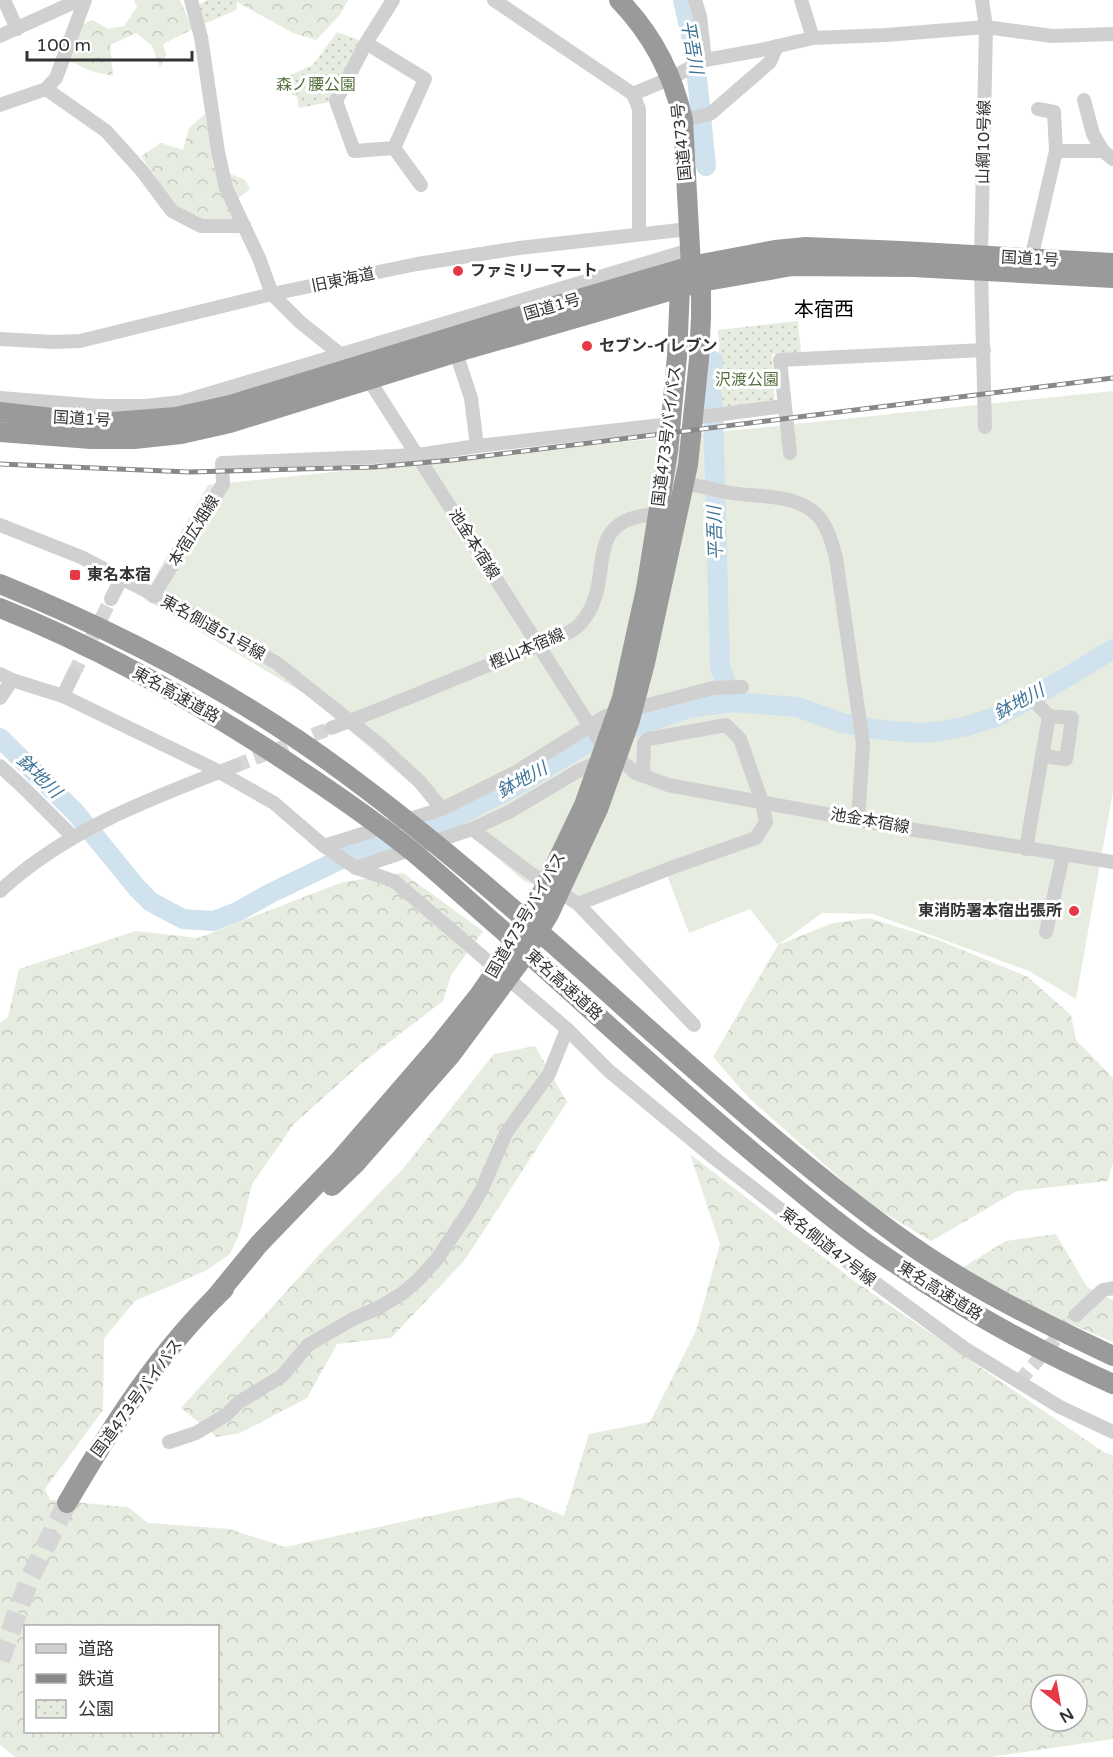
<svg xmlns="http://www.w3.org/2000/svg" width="1113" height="1757" font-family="'Varela Round','Noto Sans JP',sans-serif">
<defs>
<pattern id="forest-crowns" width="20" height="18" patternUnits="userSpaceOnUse" patternTransform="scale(1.5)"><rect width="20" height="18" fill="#e6ecdf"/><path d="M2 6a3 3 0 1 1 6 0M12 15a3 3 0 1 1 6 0" fill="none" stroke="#c6cbc0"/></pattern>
<pattern id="park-dots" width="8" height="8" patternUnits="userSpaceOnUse" patternTransform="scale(1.5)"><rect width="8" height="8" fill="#e6ecdf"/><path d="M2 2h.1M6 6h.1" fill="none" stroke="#c6cbc0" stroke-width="1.8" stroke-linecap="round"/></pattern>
</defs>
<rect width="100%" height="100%" fill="#fff"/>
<polygon fill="#e6ecdf" points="1113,391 1113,791 1076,999 1029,971 873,914 822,913 778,945 750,909 689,933 667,875 588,906 524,881 312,698 143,598 208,485"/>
<g fill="url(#forest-crowns)" fill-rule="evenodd">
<polygon points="134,0 180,0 193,29 163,44 166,55 160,67 152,46 136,33 110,45 113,76 91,71 70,61 83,24 93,20 108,29 124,26 137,7"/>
<polygon points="242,0 348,0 339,16 316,40 293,33 237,2"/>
<polygon points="205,114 213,167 245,180 250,189 227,207 235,220 200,219 173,203 141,156 161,143 183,150 189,128"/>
<path d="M 403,873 L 483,931 L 451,975 L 443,1001 L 362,1063 L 294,1124 L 252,1184 L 241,1229 L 230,1254 L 205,1271 L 135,1301 L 104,1338 L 103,1410 L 45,1489 L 50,1500 L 128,1507 L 148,1523 L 229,1529 L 285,1547 L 518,1497 L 564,1516 L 589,1434 L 650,1422 L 696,1331 L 720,1244 L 690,1154 L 853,1280 L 1105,1453 L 1113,1455 L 1113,1739 L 990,1757 L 15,1757 L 0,1745 L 0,1023 L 8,1017 L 19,969 L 136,931 L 198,938 L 343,882 ZM 26,1626 L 218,1626 L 218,1732 L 26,1732 ZM 1041,1685 L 1077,1685 L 1077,1721 L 1041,1721 Z"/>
<polygon points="869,918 936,939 1028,977 1071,1015 1076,1040 1113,1078 1113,1162 1108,1181 1017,1191 931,1241 868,1203 750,1099 713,1057 778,945 833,923"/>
<polygon points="535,1046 567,1102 464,1261 391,1338 337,1344 307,1398 240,1433 217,1437 181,1408 319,1255 402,1170 494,1054"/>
<polygon points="1056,1234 1087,1287 1113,1300 1113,1342 1035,1309 960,1269 1006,1241"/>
</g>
<g fill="url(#park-dots)">
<polygon points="207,0 242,0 237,2 236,10 204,24 198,5"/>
<polygon points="337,32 361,41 329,102 299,108 297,96 292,95 286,77 313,65"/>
<polygon points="798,321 801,353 772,354 775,406 722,411 718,330"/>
</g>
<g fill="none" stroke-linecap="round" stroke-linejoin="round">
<g stroke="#cfe2ee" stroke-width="20">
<polyline points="683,0 694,48 706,166"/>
<polyline points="713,361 710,380 713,409 720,666 732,702"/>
<polyline points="0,738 75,812 137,888 151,902 183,919 213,921 237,912 271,893 362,849 408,839 453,818 516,786 586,744 688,708 732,702 760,704 797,707 842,723 881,730 920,733 934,732 964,727 993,718 1030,699 1113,649"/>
</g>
<g stroke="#d6d6d6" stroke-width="14" stroke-dasharray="14 7" stroke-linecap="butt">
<polyline points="73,675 111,599"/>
<polyline points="235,766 331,728"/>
<polyline points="1019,1382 1076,1315"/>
</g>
<polyline stroke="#d6d6d6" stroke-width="20" stroke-dasharray="20 10" stroke-linecap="butt" points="0,1660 30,1578 67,1503"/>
<g stroke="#d0d0d0" stroke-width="14">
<polyline points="4,0 17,29"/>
<polyline points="191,0 201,37 218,152 226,188 259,258 272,294 300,322 355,366 369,380 602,745 636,773 668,785 891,826 1113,862"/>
<polyline points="494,0 633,94 639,109 639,234"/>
<polyline points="695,0 700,16 705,60"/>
<polyline points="801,0 813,38"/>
<polyline points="0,36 79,0"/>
<polyline points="366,43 425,79 394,148 354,151 336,101 366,43 393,0"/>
<polyline points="46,89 106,131 142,171 172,211 201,226 244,226"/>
<polyline points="633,94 671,78 705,60 761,50 813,38 886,35 986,27 1052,36 1113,34"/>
<polyline points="1084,100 1093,134 1103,151"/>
<polyline points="0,105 46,89 56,78 85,0"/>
<polyline points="683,120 710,114 770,62 777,46"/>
<polyline points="394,148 421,185"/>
<polyline points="1056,151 1103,151 1113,159"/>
<polyline points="981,257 986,27 982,0"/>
<polyline points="1031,259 1056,151 1054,112 1038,109"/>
<polyline points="981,271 985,427"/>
<polyline points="0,339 54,342 80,341 272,294 417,264 519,248 689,229"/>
<polyline points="456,353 471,398 477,446"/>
<polyline points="0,398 99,406 145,406 181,402 690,250"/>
<polyline points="693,418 784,406"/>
<polyline points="790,453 780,360 984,350"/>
<path d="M 684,484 C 699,485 711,489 725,492 C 754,498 791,492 815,513 C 827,523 832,543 836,558 L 863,744 L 858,819"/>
<polyline points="0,525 81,557 210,624 278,664 380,745 419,781 442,809"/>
<polyline points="153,596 223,484 222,463 418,455 477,446 670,424"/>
<polyline points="111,599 121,579"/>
<polyline points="0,674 12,680 63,696 214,769 274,803 324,846 356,868 394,881 567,1029 609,1071 713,1157 858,1270 964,1348 1060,1407 1113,1432"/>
<polyline points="63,696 73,675"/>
<polyline points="0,698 12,680"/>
<path d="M 331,728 C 393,705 453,679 514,655 C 530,648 570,636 580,624 C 620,580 575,519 657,514"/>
<polyline points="1042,756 1066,759 1072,718 1049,716"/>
<polyline points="0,766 24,788 73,837"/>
<polyline points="472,829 529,872 578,904 694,1025"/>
<polyline points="324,846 442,809 516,772 606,716 713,688 742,687"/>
<polyline points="1026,849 1049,716 1039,706"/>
<polyline points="356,868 472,829 509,812 578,771 603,760"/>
<path d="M 0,891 C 67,829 152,798 235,766"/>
<polyline points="578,904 676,866 756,838 766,822 762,802 740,739 726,725 648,739 644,743 643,776"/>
<polyline points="1046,932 1063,855"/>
<polyline points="1076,1315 1103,1290 1113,1288"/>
<polyline points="169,1442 196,1433 226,1415 239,1402 282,1376 308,1345 353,1319 380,1307 403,1293 420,1278 437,1259 468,1213 482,1189 506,1133 549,1074 567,1029"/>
</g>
<g stroke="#9a9a9a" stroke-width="20">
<polyline points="0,412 78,421 112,422 176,417 230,405 510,319 691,266 775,250 806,247 901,251 1113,263"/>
<polyline points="0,432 91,439 134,439 181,434 230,423 461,351 701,282 792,266 913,267 1113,278"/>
<path d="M 0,584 C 120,633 238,694 342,771 C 448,849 547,938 645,1026 C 731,1102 816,1178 909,1244 C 973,1289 1043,1323 1113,1356"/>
<path d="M 0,608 C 98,647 190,699 278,756 C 324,786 370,817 412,851 C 442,876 471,903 500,928 C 587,1006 672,1085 762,1160 C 798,1190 835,1222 874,1249 C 949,1301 1029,1347 1113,1384"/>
<polyline points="332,1186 356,1163 450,1056 519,963 549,914 598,809 630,720 645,663 688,465 699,359 701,317 701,282 691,266"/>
<path d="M 214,1299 L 259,1244 L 338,1162 L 440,1044 L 480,994 L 508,953 L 540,897 L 584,805 L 622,698 L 646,589 L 668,452 L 677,356 L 680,288 L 691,266 L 683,120 C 673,74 652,34 619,0"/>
<path d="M 67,1503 C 112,1426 159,1351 224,1289"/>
</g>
<g stroke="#888" stroke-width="5">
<polyline id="rail" points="0,464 189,472 374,467 452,460 1113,378"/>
</g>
<use href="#rail" stroke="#fff" stroke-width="3" stroke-dasharray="9" stroke-linecap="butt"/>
</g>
<g fill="#e63946" stroke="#fff" stroke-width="2">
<circle cx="458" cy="271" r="6"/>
<circle cx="587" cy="346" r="6"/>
<rect x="69" y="569" width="12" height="12" rx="3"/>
<circle cx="1074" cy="911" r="6"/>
</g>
<g text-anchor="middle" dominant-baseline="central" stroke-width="6" stroke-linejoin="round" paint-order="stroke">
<g font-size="16" fill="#56703f" stroke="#fff">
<text x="316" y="85">森ノ腰公園</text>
<text x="747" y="380">沢渡公園</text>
</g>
<g font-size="16" fill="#333" stroke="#fff">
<text transform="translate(682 142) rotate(-96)">国道473号</text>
<text transform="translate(984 142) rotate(-89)">山綱10号線</text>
<text transform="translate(1030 259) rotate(3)">国道1号</text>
<text transform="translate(343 280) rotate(-12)">旧東海道</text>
<text transform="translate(552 307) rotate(-16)">国道1号</text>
<text transform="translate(82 419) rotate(3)">国道1号</text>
<text transform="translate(667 436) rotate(-83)">国道473号バイパス</text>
<text transform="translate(194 531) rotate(-58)">本宿広畑線</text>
<text transform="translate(474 544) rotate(58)">池金本宿線</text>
<text transform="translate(213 628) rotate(29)">東名側道51号線</text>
<text transform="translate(527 649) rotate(-23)">樫山本宿線</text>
<text transform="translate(176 695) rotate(29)">東名高速道路</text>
<text transform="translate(870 821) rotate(10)">池金本宿線</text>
<text transform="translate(526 915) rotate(-60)">国道473号バイパス</text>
<text transform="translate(564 985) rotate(42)">東名高速道路</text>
<text transform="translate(828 1247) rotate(38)">東名側道47号線</text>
<text transform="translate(940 1291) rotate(32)">東名高速道路</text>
<text transform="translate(137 1398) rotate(-54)">国道473号バイパス</text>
</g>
<g font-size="16" font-weight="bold" fill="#333" stroke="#fff" text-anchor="start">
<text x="470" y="271">ファミリーマート</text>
<text x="599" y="346">セブン-イレブン</text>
<text x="87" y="575">東名本宿</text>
<text x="1062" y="911" text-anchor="end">東消防署本宿出張所</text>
</g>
<g font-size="18" font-style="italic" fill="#3f7597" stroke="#fff">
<text transform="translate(692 47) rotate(80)">平吾川</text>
<text transform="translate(715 533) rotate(-92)">平吾川</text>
<text transform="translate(1019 702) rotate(-29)">鉢地川</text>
<text transform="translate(39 776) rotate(44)">鉢地川</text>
<text transform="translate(522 780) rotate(-29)">鉢地川</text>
</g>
<g font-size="20" fill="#000" stroke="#fff">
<text x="824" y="310">本宿西</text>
</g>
</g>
<rect x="24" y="1625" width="195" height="108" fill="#ffffff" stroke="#adadad" stroke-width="1.5"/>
<rect x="36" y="1644" width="30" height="9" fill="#d0d0d0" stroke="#adadad" stroke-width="1.5"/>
<text x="78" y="1655" font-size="18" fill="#333333">道路</text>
<rect x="36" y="1674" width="30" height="9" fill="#888888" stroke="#adadad" stroke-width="1.5"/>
<text x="78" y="1685" font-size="18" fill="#333333">鉄道</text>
<rect x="36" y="1700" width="30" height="18" fill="url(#park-dots)" stroke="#adadad" stroke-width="1.5"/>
<text x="78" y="1715" font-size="18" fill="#333333">公園</text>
<g transform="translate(1059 1703) rotate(149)"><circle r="28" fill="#ffffff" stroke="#adadad" stroke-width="1.5"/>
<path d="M0-4.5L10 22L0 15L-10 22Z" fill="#e63946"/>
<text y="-9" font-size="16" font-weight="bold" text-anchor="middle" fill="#333333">N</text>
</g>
<path d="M27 51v9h165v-9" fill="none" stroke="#333333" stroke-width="3"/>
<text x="36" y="51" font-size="18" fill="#333333" stroke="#ffffff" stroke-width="4.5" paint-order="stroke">100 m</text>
</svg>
